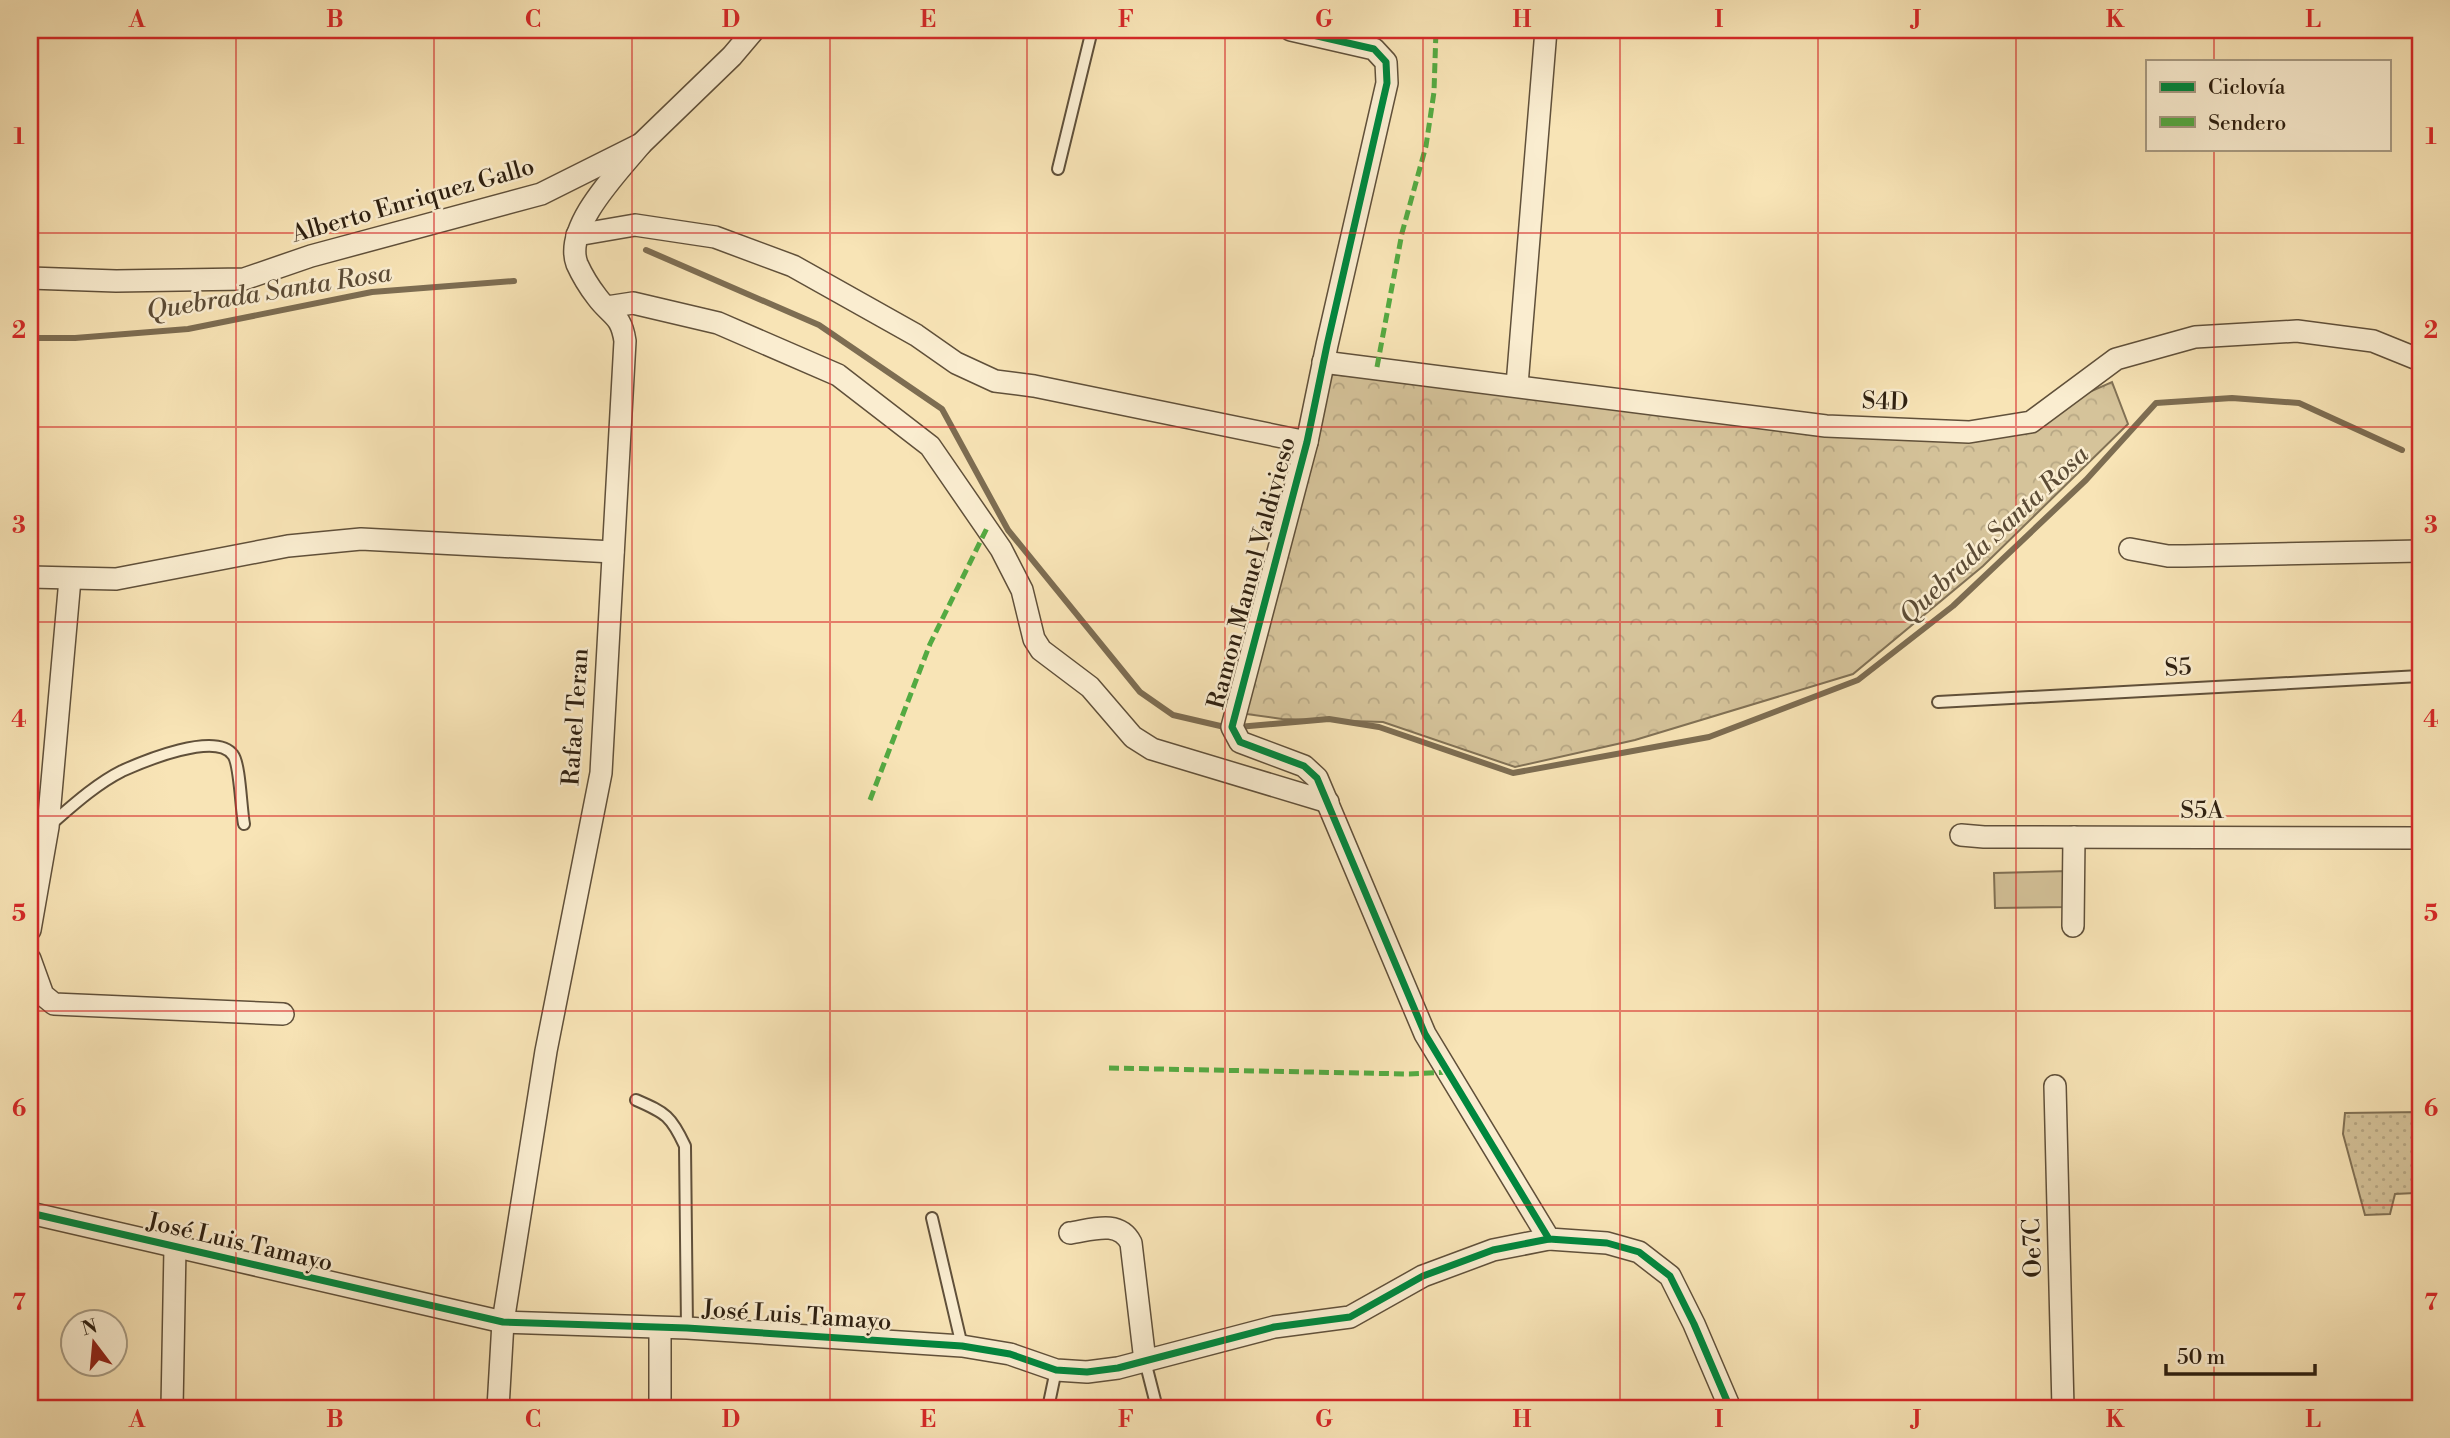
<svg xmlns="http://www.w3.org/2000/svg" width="2450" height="1438" font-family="'Libre Bodoni',serif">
<defs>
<pattern id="grass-dots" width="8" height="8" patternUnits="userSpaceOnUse" patternTransform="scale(1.75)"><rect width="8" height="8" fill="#d5c39a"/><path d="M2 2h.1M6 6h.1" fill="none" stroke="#b7a784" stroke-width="1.8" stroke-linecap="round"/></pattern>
<pattern id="forest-crowns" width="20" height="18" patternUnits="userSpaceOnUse" patternTransform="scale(1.75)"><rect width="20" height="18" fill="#d5c39a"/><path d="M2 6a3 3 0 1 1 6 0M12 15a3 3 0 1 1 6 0" fill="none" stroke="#b7a784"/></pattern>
</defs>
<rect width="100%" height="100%" fill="#f8e4b6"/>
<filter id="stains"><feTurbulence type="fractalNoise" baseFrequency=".00286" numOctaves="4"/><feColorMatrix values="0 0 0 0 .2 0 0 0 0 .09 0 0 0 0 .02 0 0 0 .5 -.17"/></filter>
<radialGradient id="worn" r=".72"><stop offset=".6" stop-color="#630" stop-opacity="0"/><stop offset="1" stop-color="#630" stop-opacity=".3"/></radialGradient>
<polygon fill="url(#grass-dots)" stroke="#817155" stroke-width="2" points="2420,1112 2420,1196 2415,1193 2395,1194 2390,1214 2365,1215 2343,1134 2345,1113"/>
<polygon fill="url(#forest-crowns)" stroke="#817155" stroke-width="2" points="1330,374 1975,442 2112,382 2128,424 1983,566 1853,674 1635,740 1515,767 1383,722 1282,719 1246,714"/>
<polygon fill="#d5c39a" stroke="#817155" stroke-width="2" points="2068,871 2069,907 1995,908 1994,873"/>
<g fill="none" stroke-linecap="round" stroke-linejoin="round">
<g stroke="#7d6d52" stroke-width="6">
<polyline points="646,250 819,325 942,409 1008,530 1140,692 1173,715 1229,728"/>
<polyline points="30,338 75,338 188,329 372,292 514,281"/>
<polyline points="1238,727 1329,719 1379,727 1513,773 1709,737 1858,680 1953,606 2086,480 2156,403 2232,398 2299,403 2402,450"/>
</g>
<g stroke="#60503a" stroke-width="14">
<g id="service">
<polyline points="1058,169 1092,30"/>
<polyline points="1938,702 2420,676"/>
<path d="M 50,825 C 72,806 96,784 122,771 C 144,761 216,731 233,755 C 240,764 241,809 244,824"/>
<path d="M 636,1100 C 666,1113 671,1116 685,1146 L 687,1328"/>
<polyline points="932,1218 962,1346"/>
<polyline points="1145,1361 1157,1408"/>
<polyline points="1048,1408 1056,1370"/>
</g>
</g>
<g stroke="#60503a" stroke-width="24">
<g id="minor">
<polyline points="1291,30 1374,49 1386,62 1387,83 1327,345 1307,442 1232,727 1240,742 1304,766 1317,778 1425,1034 1549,1239 1607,1243 1639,1252 1670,1276 1694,1324 1730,1408"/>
<polyline points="577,235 635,225 715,237 793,266 916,335 956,363 995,381 1034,386 1307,442"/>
<polyline points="30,278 116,281 244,279 311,256 541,194 641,144 732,56 754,30"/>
<polyline points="607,307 633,303 718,323 838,375 930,446 1001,549 1022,590 1034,639 1041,650 1090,687 1133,737 1152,749 1328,802"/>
<polyline points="1323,362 1826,426 1969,432 2031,422 2116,359 2195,337 2297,331 2373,341 2420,360"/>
<polyline points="1517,385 1546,30"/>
<polyline points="2130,549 2168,556 2185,556 2420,551"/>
<polyline points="30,577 116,579 288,546 361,539 613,552"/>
<polyline points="1961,835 1984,837 2420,838"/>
<polyline points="2073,926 2074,837"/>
<polyline points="30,930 48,827 70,579"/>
<polyline points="30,959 43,995 54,1004 283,1014"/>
<polyline points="2055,1086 2063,1408"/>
<polyline points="30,1213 503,1322 687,1328 962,1346 1010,1354 1056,1370 1087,1372 1118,1368 1274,1327 1350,1317 1423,1276 1493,1250 1549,1239"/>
<path d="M 1070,1233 C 1091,1230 1119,1219 1131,1243 L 1145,1361"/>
<polyline points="660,1328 660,1408"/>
<polyline points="172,1408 175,1248"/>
<path d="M 498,1408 L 503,1322 L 546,1051 L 601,773 L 625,341 C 621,314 611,316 597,297 C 590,288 582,275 577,264 C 563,227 619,171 641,144"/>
</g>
</g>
<use href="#service" stroke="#faedd0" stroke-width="10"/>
<use href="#minor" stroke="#faedd0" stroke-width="21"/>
<g stroke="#54aa42" stroke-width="5" stroke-dasharray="10 5" stroke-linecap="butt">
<polyline points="1377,367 1402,233 1426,146 1434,92 1436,30"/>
<polyline points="870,800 930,644 987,528"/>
<polyline points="1109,1068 1409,1074 1448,1072"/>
</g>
<g stroke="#faedd0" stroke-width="11">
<g id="cycleway">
<polyline points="1291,30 1374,49 1386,62 1387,83 1327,345 1307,442 1232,727 1240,742 1304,766 1317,778 1425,1034 1549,1239 1607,1243 1639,1252 1670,1276 1694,1324 1730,1408"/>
<polyline points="30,1213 503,1322 687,1328 962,1346 1010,1354 1056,1370 1087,1372 1118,1368 1274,1327 1350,1317 1423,1276 1493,1250 1549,1239"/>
</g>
</g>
<use href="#cycleway" stroke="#00873e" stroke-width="7"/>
</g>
<path fill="none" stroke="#d62828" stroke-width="2" stroke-opacity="0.55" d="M 236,30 L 236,1408M 434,30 L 434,1408M 632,30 L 632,1408M 830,30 L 830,1408M 1027,30 L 1027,1408M 1225,30 L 1225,1408M 1423,30 L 1423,1408M 1620,30 L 1620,1408M 1818,30 L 1818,1408M 2016,30 L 2016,1408M 2214,30 L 2214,61M 2214,149 L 2214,1408M 30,233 L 2420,233M 30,427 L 2420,427M 30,622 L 2420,622M 30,816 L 2420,816M 30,1011 L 2420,1011M 30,1205 L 2420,1205"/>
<g text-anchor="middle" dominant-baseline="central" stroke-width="5" stroke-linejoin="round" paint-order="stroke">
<g font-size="24" fill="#2d1f10" stroke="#faedd0">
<text transform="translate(413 201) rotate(-16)">Alberto Enriquez Gallo</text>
<text transform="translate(1885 402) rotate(2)">S4D</text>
<text transform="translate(1252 573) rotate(-75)">Ramon Manuel Valdivieso</text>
<text transform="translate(2178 668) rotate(-3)">S5</text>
<text transform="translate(576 717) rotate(-86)">Rafael Teran</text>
<text x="2202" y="811">S5A</text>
<text transform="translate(240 1243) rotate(13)">José Luis Tamayo</text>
<text transform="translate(2033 1248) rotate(-92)">Oe7C</text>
<text transform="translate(797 1316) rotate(4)">José Luis Tamayo</text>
</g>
<g font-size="26" font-style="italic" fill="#5c4c36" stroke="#faedd0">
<text transform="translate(269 292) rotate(-9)">Quebrada Santa Rosa</text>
<text transform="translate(1994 535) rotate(-43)">Quebrada Santa Rosa</text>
</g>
</g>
<rect width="2450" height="1438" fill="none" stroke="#f8e4b6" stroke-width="77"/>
<rect x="2146" y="60" width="245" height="91" fill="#faedd0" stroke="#a89b83" stroke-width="2"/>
<rect x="2160" y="82" width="35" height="10" fill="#00873e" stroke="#a89b83" stroke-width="2"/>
<text x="2208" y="94" font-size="21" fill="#2d1f10">Ciclovía</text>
<rect x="2160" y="117" width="35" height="10" fill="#54aa42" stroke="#a89b83" stroke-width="2"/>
<text x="2208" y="130" font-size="21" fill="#2d1f10">Sendero</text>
<g transform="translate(94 1343) rotate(344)"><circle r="33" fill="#faedd0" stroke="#a89b83" stroke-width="2"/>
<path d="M0-5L12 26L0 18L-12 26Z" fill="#8f2418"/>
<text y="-10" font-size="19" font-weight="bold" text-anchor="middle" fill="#2d1f10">N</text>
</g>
<path d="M2166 1364v10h149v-10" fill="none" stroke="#2d1f10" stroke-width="3.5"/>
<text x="2177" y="1364" font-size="21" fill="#2d1f10" stroke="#faedd0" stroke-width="5" paint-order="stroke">50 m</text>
<rect x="38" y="38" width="2374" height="1362" fill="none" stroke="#d62828" stroke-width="2.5"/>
<g font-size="23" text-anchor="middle" font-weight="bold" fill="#d62828">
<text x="137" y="27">A</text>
<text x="335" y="27">B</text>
<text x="533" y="27">C</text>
<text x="731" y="27">D</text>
<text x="928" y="27">E</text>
<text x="1126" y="27">F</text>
<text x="1324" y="27">G</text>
<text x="1522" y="27">H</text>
<text x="1719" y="27">I</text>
<text x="1917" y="27">J</text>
<text x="2115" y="27">K</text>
<text x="2313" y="27">L</text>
<text x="19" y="144">1</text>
<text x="2431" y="144">1</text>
<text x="19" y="338">2</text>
<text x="2431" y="338">2</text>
<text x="19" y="533">3</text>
<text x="2431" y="533">3</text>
<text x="19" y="727">4</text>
<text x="2431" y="727">4</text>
<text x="19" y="921">5</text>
<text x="2431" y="921">5</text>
<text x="19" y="1116">6</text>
<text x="2431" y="1116">6</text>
<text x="19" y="1310">7</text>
<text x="2431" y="1310">7</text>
<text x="137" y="1427">A</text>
<text x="335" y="1427">B</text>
<text x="533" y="1427">C</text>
<text x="731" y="1427">D</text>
<text x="928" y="1427">E</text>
<text x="1126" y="1427">F</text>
<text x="1324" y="1427">G</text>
<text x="1522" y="1427">H</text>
<text x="1719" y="1427">I</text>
<text x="1917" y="1427">J</text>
<text x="2115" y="1427">K</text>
<text x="2313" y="1427">L</text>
</g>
<rect width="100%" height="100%" filter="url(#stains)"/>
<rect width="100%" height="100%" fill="url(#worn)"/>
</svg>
